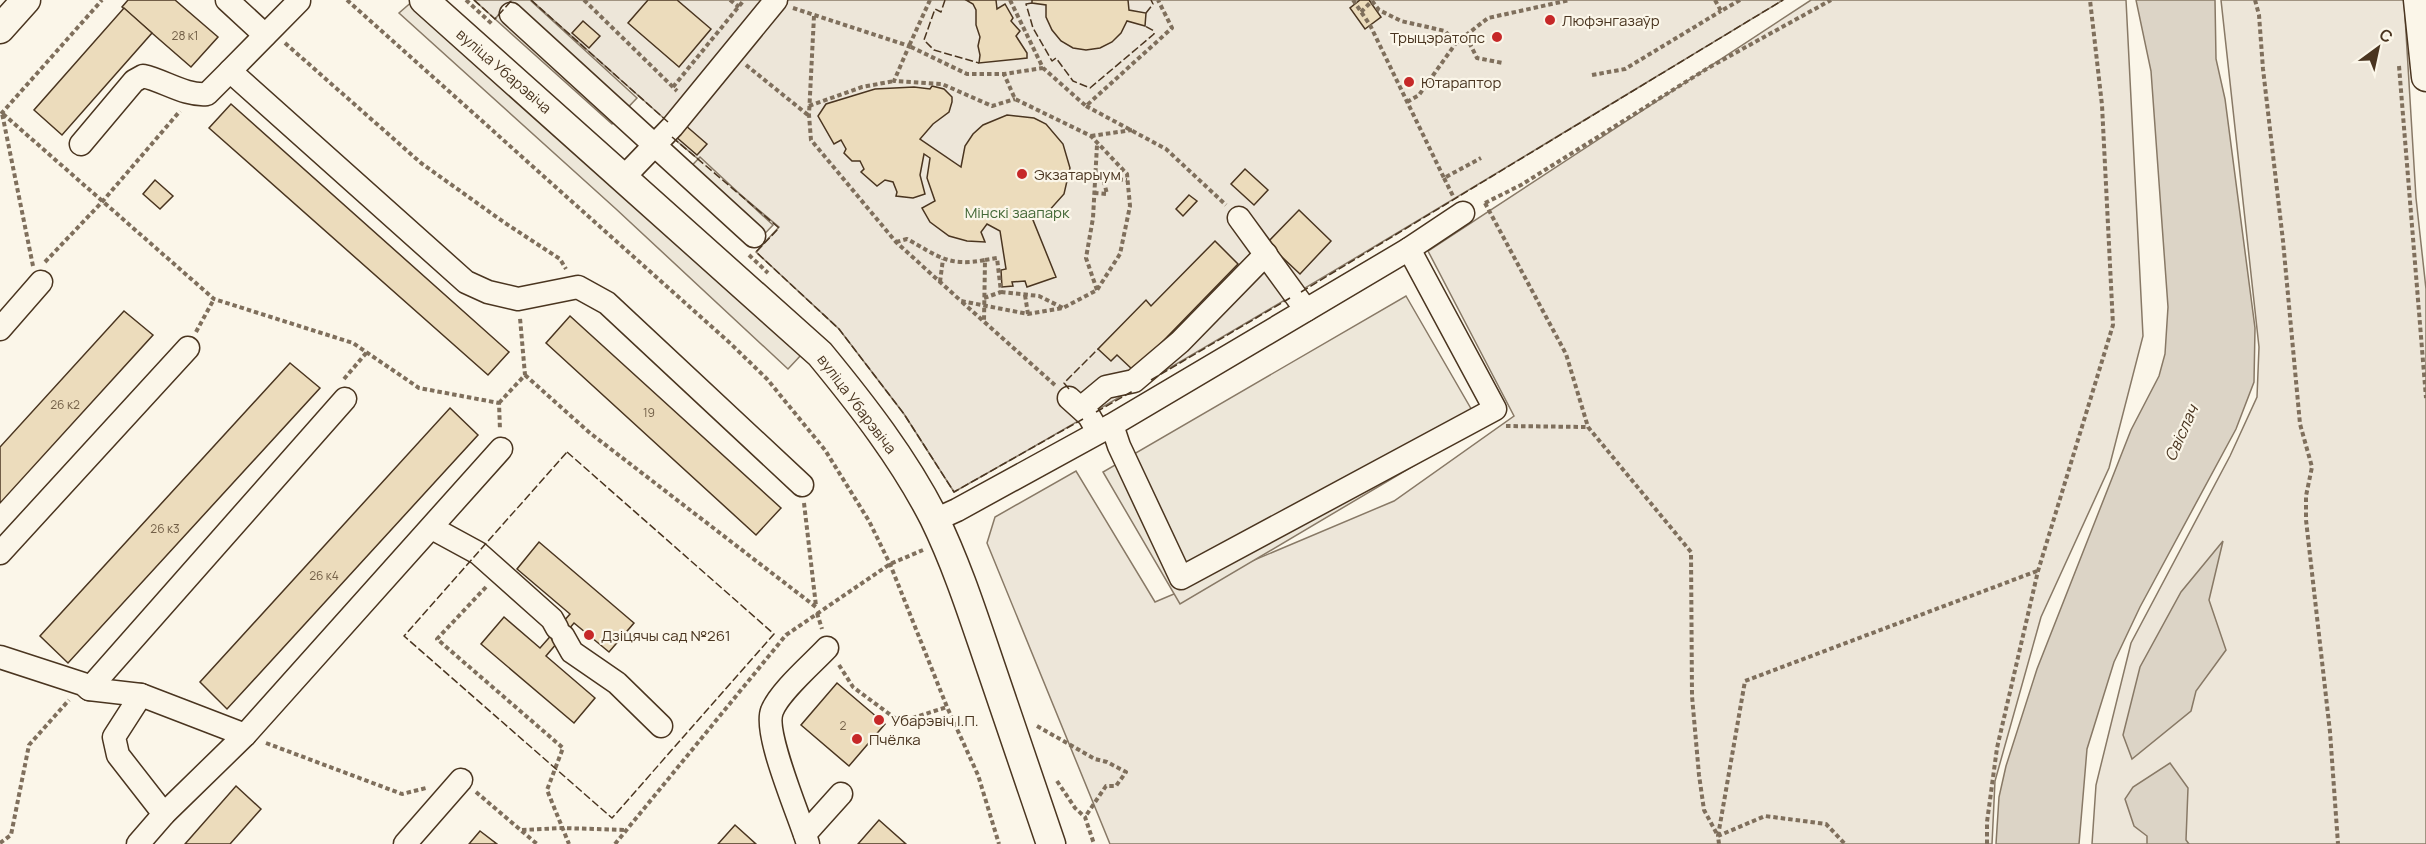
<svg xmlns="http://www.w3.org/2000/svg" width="2426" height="844" font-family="Manrope,sans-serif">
<rect width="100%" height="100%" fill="#fbf6e9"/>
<g fill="#ede6d9" stroke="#887966" stroke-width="1.5">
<polygon points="474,0 512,0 495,19"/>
<path d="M 531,0 L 1783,0 C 1508,166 1234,334 954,492 L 904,414 L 839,329 L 756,252 L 779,227 L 672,137 L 677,130 Z"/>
<polygon points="1811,0 2126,0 2143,336 2109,468 2041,617 1995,781 1992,844 1110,844 987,543 995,517 1076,471 1155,602 1394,501 1514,416 1428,251"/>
<polygon points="2221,0 2404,0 2416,198 2426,289 2426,844 2092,844 2096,785 2131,643 2230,456 2257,397 2259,347"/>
</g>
<g fill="#ede7d9" stroke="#887966" stroke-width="1.5">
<polygon points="414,0 802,354 788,369 616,209 399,13"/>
<polygon points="512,0 530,0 637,98 612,124 495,19"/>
<polygon points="700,157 773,225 752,247 679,179"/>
<polygon points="1406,296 1481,426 1180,604 1103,472"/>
</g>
<g fill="#dcd4c6" stroke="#887966" stroke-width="1.5">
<polygon points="2136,0 2215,0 2216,59 2225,99 2255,328 2254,382 2236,429 2140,607 2114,662 2087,749 2079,844 1996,844 1999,797 2006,766 2037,669 2131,430 2159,376 2165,354 2168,307 2151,71"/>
<polygon points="2223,541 2209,600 2226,650 2196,691 2191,711 2132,759 2123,735 2140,667 2181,592"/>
<polygon points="2170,763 2188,788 2186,840 2189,844 2147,844 2147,836 2134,826 2125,799 2133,787"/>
</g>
<g fill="#ecdcbc" stroke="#4a3520" stroke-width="1.5">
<polygon points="128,0 175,0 218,37 191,67 122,7"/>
<polygon points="648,0 677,0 711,29 679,67 628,23"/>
<polygon points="966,0 996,0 997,9 1005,4 1013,18 1011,21 1020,31 1016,36 1027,53 1027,58 979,63 980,55 978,46 980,37 976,25 976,10 973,4"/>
<polygon points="1032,0 1128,0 1129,10 1146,13 1145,26 1127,21 1121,33 1112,42 1100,48 1086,50 1073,48 1061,41 1052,30 1046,17 1046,5 1032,3"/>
<polygon points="1360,0 1369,0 1381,17 1365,29 1350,8"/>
<polygon points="124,8 152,33 62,135 34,110"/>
<polygon points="583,21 600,36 589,48 572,33"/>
<polygon points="932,86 944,89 952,97 952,102 949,112 933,124 920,139 961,167 965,146 973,134 983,125 1007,115 1034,118 1046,124 1063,144 1070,168 1064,194 1047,213 1033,220 1056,277 1027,287 1025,281 1012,282 1013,286 1002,287 1001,270 1006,269 1000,231 987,224 981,232 985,242 967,241 949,236 930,222 922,208 935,201 927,178 930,158 924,154 920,175 925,194 913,198 896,196 897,192 893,182 885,180 877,186 861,172 864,169 860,161 852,161 844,153 846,149 841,140 834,144 818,116 826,104 875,89 914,87 930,89"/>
<polygon points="231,104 509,352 488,375 209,128"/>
<polygon points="685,125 707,144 697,155 675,136"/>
<polygon points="1245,169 1268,190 1254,205 1231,184"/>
<polygon points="155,180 173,196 160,209 143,194"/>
<polygon points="1189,195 1197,201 1183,216 1176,209"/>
<polygon points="1299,210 1331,241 1300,274 1267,243"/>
<polygon points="1215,241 1238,264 1134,371 1117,355 1111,361 1098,349 1146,300 1151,306"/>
<polygon points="124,311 153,335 0,503 0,447"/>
<polygon points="570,316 781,508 756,535 546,343"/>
<polygon points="290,363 320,388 68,663 40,636"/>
<polygon points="450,408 478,435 227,709 200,682"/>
<polygon points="539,542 634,623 609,652 574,623 546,656 595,698 574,723 481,644 504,617 540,648 570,614 517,569"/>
<polygon points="837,683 885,724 849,766 801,725"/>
<polygon points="236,786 261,809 230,844 185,844"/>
<polygon points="879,820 906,844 858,844"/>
<polygon points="735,825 756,844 718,844"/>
<polygon points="480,831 497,844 469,844"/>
</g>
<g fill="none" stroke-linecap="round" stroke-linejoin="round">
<g stroke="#4a3520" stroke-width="25">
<g id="minor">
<polyline points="227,0 265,35"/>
<polyline points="299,1 230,71 466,282 488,292 518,299 578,287 607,303 802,485"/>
<polyline points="511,14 754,236"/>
<path d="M 81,144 L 134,81 L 143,76 C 165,81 185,96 207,94 L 230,71"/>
<polyline points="624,177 672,127 776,0"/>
<polyline points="1239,218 1306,310"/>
<polyline points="1409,249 1463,213"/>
<polyline points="0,329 41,282"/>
<polyline points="1069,398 1089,416 1093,423"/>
<polyline points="1088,402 1106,387 1134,381 1180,342 1266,254"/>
<polyline points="935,520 957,510 1112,425 1409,249 1495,409 1181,578 1119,446 1112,425"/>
<polyline points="432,528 478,553 552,619 557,628"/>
<polyline points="0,553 188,348"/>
<polyline points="563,636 572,652 617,683 661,726"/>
<polyline points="0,657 83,684 89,689 141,695 245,735"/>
<polyline points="89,689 345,399"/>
<polyline points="141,695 114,737 118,755 164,814"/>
<polyline points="805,834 841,794"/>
<polyline points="138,844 164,814 245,735 501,449"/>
<polyline points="405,844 461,780"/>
<path d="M 808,844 C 800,817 763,733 772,711 C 779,692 813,663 827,648"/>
</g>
</g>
<g stroke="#4a3520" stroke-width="31">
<g id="major">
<path d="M 424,0 L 820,354 C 862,405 904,459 934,518 C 956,563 972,612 988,659 C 1009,720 1030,782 1051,844"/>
<polyline points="2418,0 2426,77"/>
<polyline points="0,29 26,0"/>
</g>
</g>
<g stroke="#7f6f5c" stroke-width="4" stroke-dasharray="4.5 3" stroke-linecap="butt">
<polyline points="347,0 731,344 767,379 825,450 869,521 890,564 947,707 978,775 999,844"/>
<polyline points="466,0 492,24"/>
<polyline points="584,0 677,91"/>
<polyline points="730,0 739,7"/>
<polyline points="930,0 909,46 967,74 1004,74 1043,68"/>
<polyline points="1010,0 1043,68 1086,106 1172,28 1158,0"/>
<polyline points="1353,0 1370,25 1444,178 1481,158"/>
<polyline points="1715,0 1721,11 1740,0"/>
<polyline points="2255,0 2259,15 2263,69 2283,241 2300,424 2312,467 2306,496 2306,520 2330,732 2338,844"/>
<polyline points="1372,1 1379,10 1401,21 1445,31 1456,43"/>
<polyline points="793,8 909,46 894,81 942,84 992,106 1015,99"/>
<polyline points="1361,12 1372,1"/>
<polyline points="814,16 809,115 811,140 896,242 961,301 1028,314 1063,308 1097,290 1120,254 1130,206 1127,174 1091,136 1015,99 1004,74"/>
<polyline points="1466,36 1477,58 1503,63"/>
<polyline points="285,43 421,163 505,223 560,259 566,269"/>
<polyline points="746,65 808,115"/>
<polyline points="2399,66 2426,398"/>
<polyline points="1592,75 1625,69 1721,11"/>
<polyline points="673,87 744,0"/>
<polyline points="1407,102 1419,95 1456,43 1488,18 1570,0"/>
<polyline points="809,106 862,87 894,81"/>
<polyline points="1086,106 1166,149 1226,205"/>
<polyline points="1,114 102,0"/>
<polyline points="1091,136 1132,130"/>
<polyline points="1444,178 1453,196"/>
<polyline points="1094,193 1107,194 1103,178 1127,180"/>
<polyline points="1485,203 1566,354 1588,427 1691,552 1692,696 1699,775 1704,810 1718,836"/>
<polyline points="1485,203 1521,185 1708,68 1831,0"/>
<path d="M 896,242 L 907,239 C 938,256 948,267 985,260 L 984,321"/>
<polyline points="749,255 768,273"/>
<polyline points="45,262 102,202 180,111"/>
<polyline points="33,266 2,113 214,299 353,343 419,388 499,403 500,430"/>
<polyline points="940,282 943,259"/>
<polyline points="1097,290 1086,258 1093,218 1097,145"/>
<polyline points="1001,292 1039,296 1063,308"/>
<polyline points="1025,295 1028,314"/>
<polyline points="984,298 1001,292 997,258 985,260"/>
<polyline points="962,302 1055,385"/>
<polyline points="196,332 214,299"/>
<polyline points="525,375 590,433 816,607"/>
<polyline points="344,379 367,352"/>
<polyline points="499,403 525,375 520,318"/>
<polyline points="1506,426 1588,427"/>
<polyline points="804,503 816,606"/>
<polyline points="486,587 437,639 563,748 547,790 569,844"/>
<polyline points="817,613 822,629"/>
<polyline points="839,665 853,687 900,722 947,707"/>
<polyline points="1037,726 1095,759 1107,762 1126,772 1116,786 1106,786 1085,817"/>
<polyline points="266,743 402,794 426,788"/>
<polyline points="1057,781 1075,808 1085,817 1094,844"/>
<polyline points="476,792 537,844"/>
<polyline points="522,830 562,828 626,830"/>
<polyline points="1718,836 1745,681 2037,571"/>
<polyline points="0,843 11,835 29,745 69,700"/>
<polyline points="615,844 786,635 890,564 923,550"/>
<polyline points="1719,844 1718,836 1765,816 1826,824 1845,844"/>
<polyline points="1987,844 1987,822 1997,748 2038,571 2113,325 2102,105 2090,0"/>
</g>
<use href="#minor" stroke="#fbf6e9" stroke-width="22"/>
<use href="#major" stroke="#fbf6e9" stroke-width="28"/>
<g stroke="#4a3520" stroke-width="1.5" stroke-dasharray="8 3" stroke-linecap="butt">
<polyline points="474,0 495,19 512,0"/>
<polyline points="531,0 668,122"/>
<polyline points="945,0 941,12 935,9 924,40 934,50 979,63"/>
<polyline points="1032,3 1026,4 1033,28 1052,61 1056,58 1073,81 1090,88 1154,34 1154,31 1145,26"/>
<polyline points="1146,13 1153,4 1151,0"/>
<polyline points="672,137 779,228 756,252 839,329 904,414 954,492 1083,419"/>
<polyline points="1301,292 1783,0"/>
<polyline points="1151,380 1290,298"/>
<polyline points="1069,389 1064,383 1098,349"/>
<polyline points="1096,412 1133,391"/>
<polygon points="567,452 774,634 612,818 404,636"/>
</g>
</g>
<g fill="#c62828" stroke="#fbf6e9" stroke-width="2">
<circle cx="1550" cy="20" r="6"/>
<circle cx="1497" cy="37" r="6"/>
<circle cx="1409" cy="82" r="6"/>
<circle cx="1022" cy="174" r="6"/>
<circle cx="589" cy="635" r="6"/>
<circle cx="879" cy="720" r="6"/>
<circle cx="857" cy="739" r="6"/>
</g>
<g text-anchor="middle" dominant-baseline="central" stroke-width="4.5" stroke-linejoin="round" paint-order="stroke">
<g font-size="12" fill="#725f47">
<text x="185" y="35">28 к1</text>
<text x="65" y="404">26 к2</text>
<text x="649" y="412">19</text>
<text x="165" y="528">26 к3</text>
<text x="324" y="575">26 к4</text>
<text x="843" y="725">2</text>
</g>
<g font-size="15" fill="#4a3520" stroke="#fbf6e9" text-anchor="start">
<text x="1562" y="20">Люфэнгазаўр</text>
<text x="1485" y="37" text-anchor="end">Трыцэратопс</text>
<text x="1421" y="82">Ютараптор</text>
<text x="1034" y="174">Экзатарыум</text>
<text x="601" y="635">Дзіцячы сад №261</text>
<text x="891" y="720">Убарэвіч І.П.</text>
<text x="869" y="739">Пчёлка</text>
</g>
<g font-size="15" fill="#4a3520" stroke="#fbf6e9">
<text transform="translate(504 71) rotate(41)">вуліца Убарэвіча</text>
<text transform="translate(857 404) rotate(53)">вуліца Убарэвіча</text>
</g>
<g font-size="15" fill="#436837" stroke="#fbf6e9">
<text x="1017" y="212">Мінскі заапарк</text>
</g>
<g font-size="16" font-style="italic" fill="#4a3520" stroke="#fbf6e9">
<text transform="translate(2181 433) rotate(-66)">Свіслач</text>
</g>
</g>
<g transform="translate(2378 48) rotate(33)" stroke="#fbf6e9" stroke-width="4.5" paint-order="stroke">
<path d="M0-4.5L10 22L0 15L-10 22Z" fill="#4a3520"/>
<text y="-9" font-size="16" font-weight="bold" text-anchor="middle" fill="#4a3520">С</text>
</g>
</svg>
